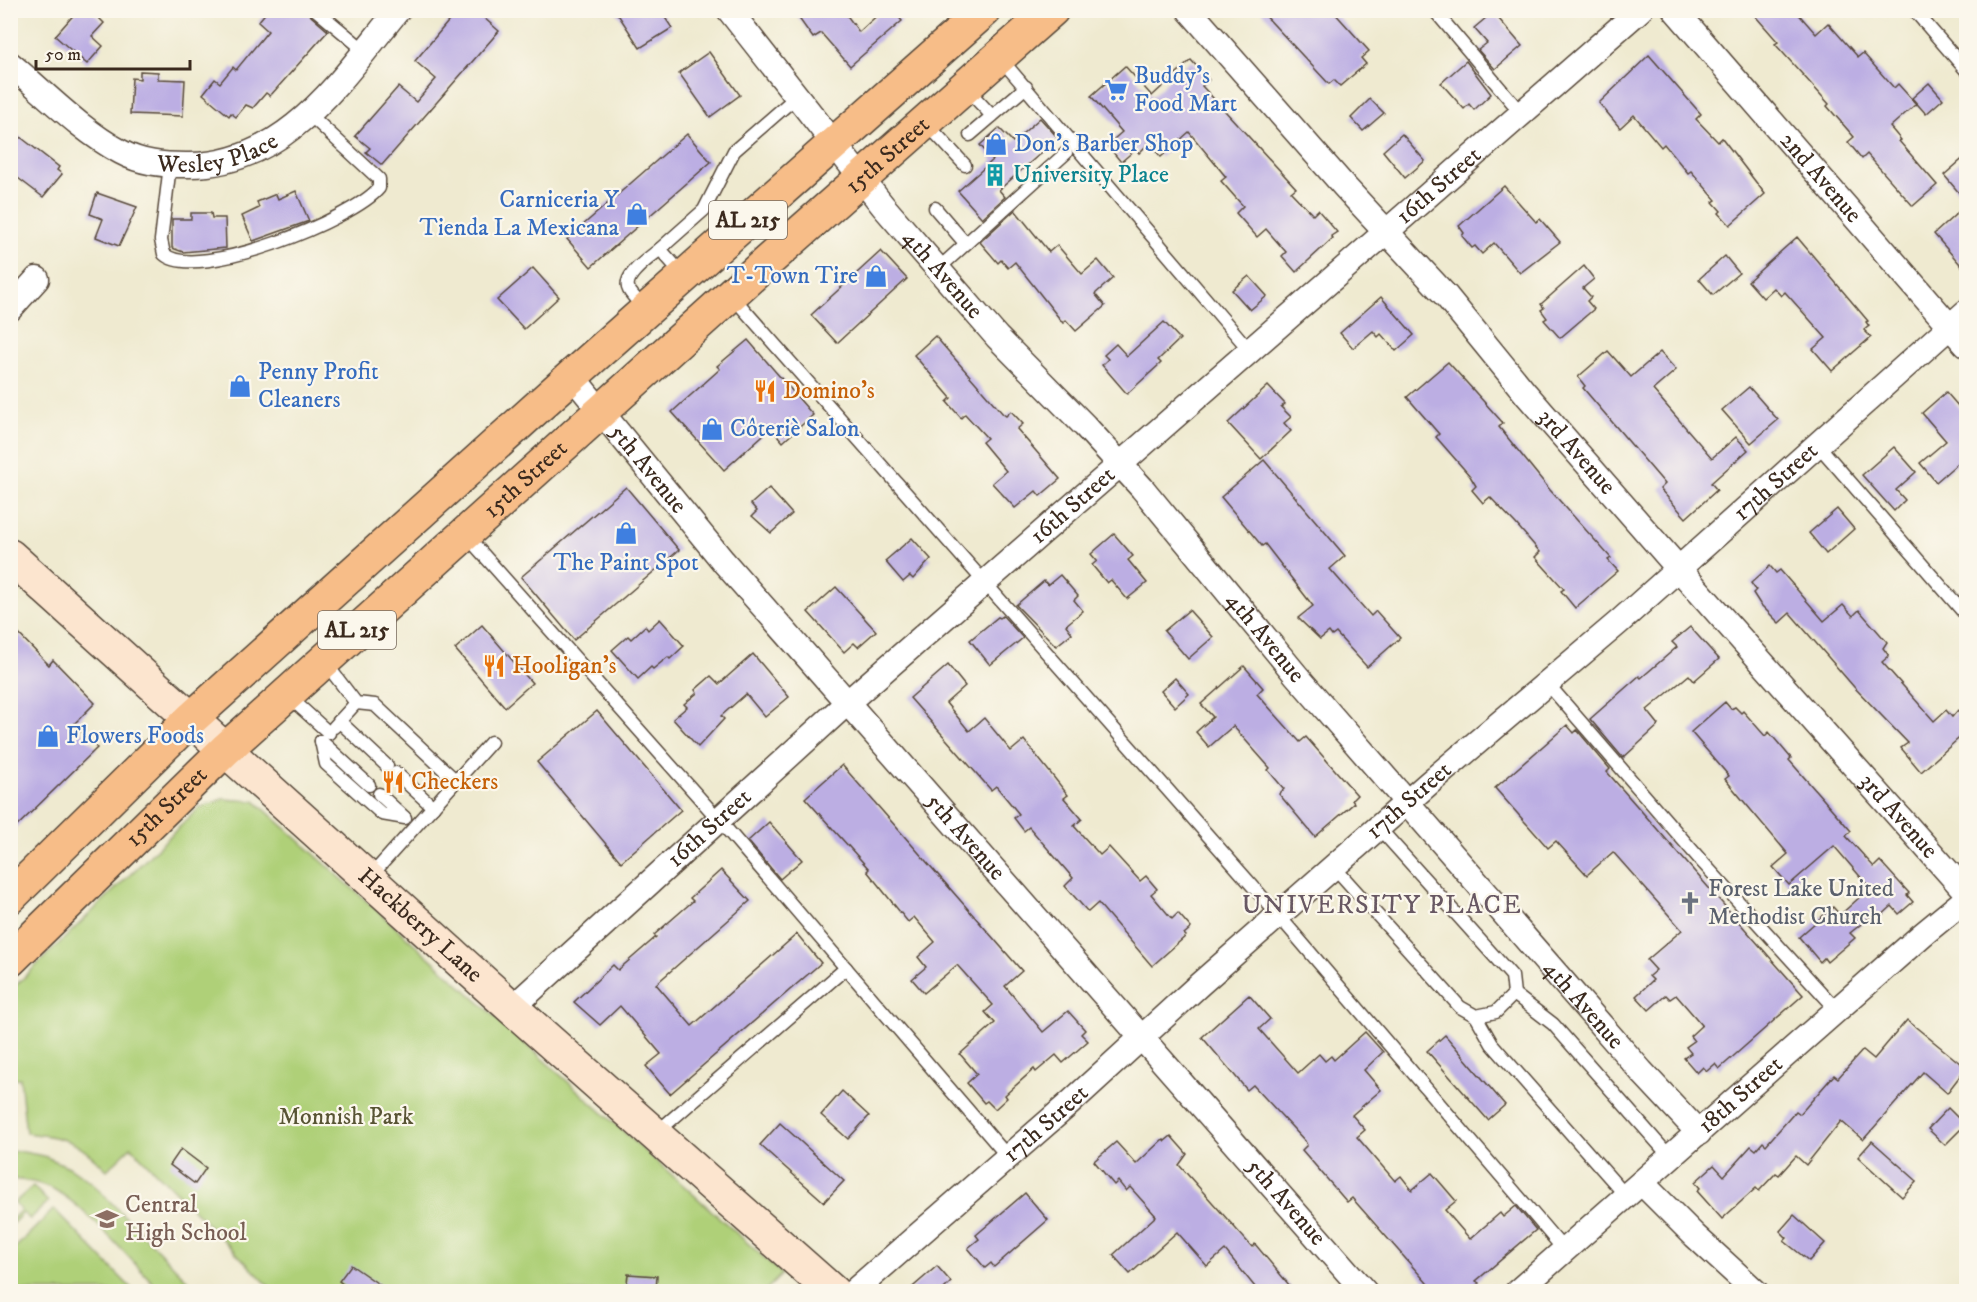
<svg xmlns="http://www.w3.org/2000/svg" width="1977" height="1302" font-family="'IM FELL DW Pica',serif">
<rect width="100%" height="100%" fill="#fbf7ec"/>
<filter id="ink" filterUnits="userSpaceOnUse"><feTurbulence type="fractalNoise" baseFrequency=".0167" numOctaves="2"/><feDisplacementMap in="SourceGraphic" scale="12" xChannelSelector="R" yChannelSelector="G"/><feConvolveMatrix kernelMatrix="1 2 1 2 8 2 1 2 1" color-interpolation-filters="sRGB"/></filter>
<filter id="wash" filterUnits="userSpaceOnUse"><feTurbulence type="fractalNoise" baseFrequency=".008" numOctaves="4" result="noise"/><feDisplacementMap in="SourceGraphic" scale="24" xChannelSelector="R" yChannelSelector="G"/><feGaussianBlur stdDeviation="1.35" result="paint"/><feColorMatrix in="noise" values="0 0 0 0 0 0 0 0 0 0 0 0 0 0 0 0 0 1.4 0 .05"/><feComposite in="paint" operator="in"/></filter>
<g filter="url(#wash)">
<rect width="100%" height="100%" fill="#efead0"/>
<g fill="#afd078" stroke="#757d4b" stroke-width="1.5">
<path d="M 222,799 L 255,801 L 782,1274 L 764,1292 L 274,1291 L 131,1147 L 107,1170 C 76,1140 68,1138 26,1133 L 20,1078 L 11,1079 L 11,990 L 199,808 Z"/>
<path d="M 18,1151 L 44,1156 L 69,1167 L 91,1182 L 198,1291 L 161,1291 C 134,1264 83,1203 51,1188 C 38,1182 25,1180 11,1179 L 11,1152 Z"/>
<polygon points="33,1186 48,1202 30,1219 23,1213 11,1225 11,1220 21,1210 14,1203"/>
<polygon points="54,1209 134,1291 11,1291 11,1252"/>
</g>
<g id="blocks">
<g fill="#bcaee3">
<polygon points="78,10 91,10 104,23 92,36 103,46 87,64 55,36"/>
<polygon points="268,10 308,10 311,16 328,31 270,96 266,93 253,108 246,105 236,117 231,113 229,116 203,94 215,79 220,83 233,67 236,70 268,31 258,22"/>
<polygon points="458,10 475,10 499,31 382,165 366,152 370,148 355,136 398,87 416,102 436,79 415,61"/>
<polygon points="615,10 660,10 672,28 640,48"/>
<polygon points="793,10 843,10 859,32 883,10 893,10 902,21 850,66 821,33 813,38"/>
<polygon points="1260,10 1332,10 1369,51 1361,58 1366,64 1340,86 1334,80 1329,84"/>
<polygon points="1750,10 1795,10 1816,34 1828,23 1858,57 1863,53 1894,88 1898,84 1916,104 1890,127 1901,140 1899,141 1937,185 1913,206 1867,154 1862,159 1848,142 1854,137 1827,106 1829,104 1775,44 1778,42"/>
<polygon points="1493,12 1522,46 1495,69 1478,50 1487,43 1474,28"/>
<polygon points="709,52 740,95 710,117 679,73"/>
<polygon points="1649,55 1701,114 1696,119 1718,142 1722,138 1765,194 1730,225 1719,213 1721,211 1713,202 1716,200 1691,171 1688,173 1664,144 1661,147 1634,115 1620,128 1599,103"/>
<polygon points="1191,60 1209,80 1202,86 1296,188 1291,192 1313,215 1318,210 1337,232 1331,236 1333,238 1296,272 1282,256 1286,252 1266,229 1257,237 1236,213 1243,206 1221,181 1226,177 1189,132 1161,157 1149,143 1139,153 1136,149 1121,162 1107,145 1122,132 1091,96 1125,66 1152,96"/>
<polygon points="1466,61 1491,94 1474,110 1469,104 1464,109 1441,83"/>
<polygon points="140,71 158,72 158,79 185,80 183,116 130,114 132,78 140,79"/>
<polygon points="1929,83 1943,99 1926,114 1912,98"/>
<polygon points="1370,99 1384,113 1363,131 1351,118"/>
<polygon points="1040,118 1058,138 999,190 1005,197 982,218 958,191 993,160 980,145 999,128 1013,142"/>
<polygon points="10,129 59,167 57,170 62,174 43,197 10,172"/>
<polygon points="687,134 711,162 591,267 567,239"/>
<polygon points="1402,134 1425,161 1405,178 1383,151"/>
<polygon points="1966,156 1966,201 1944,175"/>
<polygon points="1504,186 1536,222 1540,219 1560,242 1520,273 1494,243 1482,254 1475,246 1472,248 1462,236 1464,233 1459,226"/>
<polygon points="296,191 309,221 253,241 242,216 259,208 257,202 276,194 278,199"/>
<polygon points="97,193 137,207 119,246 96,237 103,219 90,214"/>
<polygon points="1966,205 1966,271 1934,234"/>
<polygon points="1015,210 1049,252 1057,245 1082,274 1098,260 1113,278 1095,294 1105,306 1076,331 1066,320 1063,323 1015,262 1008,268 1001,260 998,263 980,242"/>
<polygon points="191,213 211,213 212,218 225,218 226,248 183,252 172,248 172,219 191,219"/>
<polygon points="1797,237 1868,321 1866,322 1869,326 1864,330 1871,337 1832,371 1813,349 1826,338 1785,292 1781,296 1774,288 1763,298 1748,281"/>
<polygon points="881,251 907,279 837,343 811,315"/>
<polygon points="1725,256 1739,273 1713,295 1699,279"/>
<polygon points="1584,266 1594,279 1583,288 1591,297 1587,301 1594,309 1560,338 1544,320 1547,318 1541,310 1544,308 1541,304"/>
<polygon points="533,268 559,297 524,329 497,300"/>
<polygon points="1249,276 1267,296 1250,310 1232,290"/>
<polygon points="1381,297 1414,335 1396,351 1381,334 1378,337 1373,331 1353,348 1340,333"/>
<polygon points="1164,322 1180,339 1158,360 1161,363 1127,394 1102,365 1108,359 1104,355 1116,344 1127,356"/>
<polygon points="935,336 1003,414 1006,416 1011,411 1023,424 1017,429 1060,479 1040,496 1036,491 1015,508 992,483 1006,471 982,442 987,438 965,414 961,418 947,402 951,398 914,355"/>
<polygon points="748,340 813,415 783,442 771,428 724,470 672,412 720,369 717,366"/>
<polygon points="1608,351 1631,377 1660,352 1676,370 1653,390 1712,458 1736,437 1748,450 1711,483 1717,490 1686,518 1660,489 1665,484 1583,388 1585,386 1578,377"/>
<polygon points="1448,362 1503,423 1499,427 1550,490 1611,558 1608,560 1618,571 1575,608 1561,591 1564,589 1535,557 1540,552 1516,524 1490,497 1483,503 1472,490 1476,486 1470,476 1436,437 1439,434 1407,397"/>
<polygon points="1268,386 1285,404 1281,407 1291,417 1284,423 1291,431 1261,459 1228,423"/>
<polygon points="1749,387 1778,420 1751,443 1722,410"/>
<polygon points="1946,392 1966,415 1966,456 1936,482 1920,463 1946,441 1922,413"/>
<polygon points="1894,447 1916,472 1896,490 1905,500 1894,511 1862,475"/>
<polygon points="1264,460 1345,556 1330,569 1371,616 1376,611 1400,638 1367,667 1336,633 1332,636 1329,632 1320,639 1298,618 1313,606 1265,544 1262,546 1221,497"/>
<polygon points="626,487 679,550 574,640 521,577"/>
<polygon points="769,488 792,514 771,533 752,516 757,511 751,504"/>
<polygon points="1837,509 1854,529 1826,554 1809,533"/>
<polygon points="1114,534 1133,556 1128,560 1147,583 1127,599 1111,580 1107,583 1092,565 1097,561 1091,554"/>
<polygon points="912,538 931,559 913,579 910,576 903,582 885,561"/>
<polygon points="1770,566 1776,573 1780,570 1824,621 1843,605 1853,616 1859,610 1887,642 1883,648 1889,656 1882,662 1934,721 1946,710 1952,717 1958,710 1966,718 1966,732 1921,772 1901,748 1908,743 1854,687 1790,613 1779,623 1760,604 1753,593 1756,590 1751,583"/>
<polygon points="1060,575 1078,596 1074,600 1083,611 1066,625 1072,633 1056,646 1016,605 1044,581 1048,585"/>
<polygon points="836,587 876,631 858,647 854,643 844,652 808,612"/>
<polygon points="1189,610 1213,637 1188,659 1164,631"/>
<polygon points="1003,616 1023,638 990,665 970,640 998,617 1000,618"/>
<polygon points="660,619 684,646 670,659 668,657 653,669 651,667 638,679 612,650 628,636 631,639 645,626 648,630"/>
<polygon points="10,625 49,665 53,660 95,703 74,724 97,748 10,833"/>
<polygon points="482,625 532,683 505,707 455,649"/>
<polygon points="1690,627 1719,659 1694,681 1689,675 1647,710 1659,725 1623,758 1590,719 1639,676 1641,678 1677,647 1672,642"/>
<polygon points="753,654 789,697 765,717 746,694 721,716 724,719 698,747 673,719 687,707 684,704 697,693 695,690 711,676 719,684"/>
<polygon points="948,665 965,686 946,703 969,731 984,718 1011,751 1024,740 1068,795 1064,798 1082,819 1074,826 1100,855 1109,847 1140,881 1146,876 1157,889 1151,894 1172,919 1178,913 1191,928 1184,934 1186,936 1152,966 1098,903 1088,912 1065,886 1073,878 1029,827 1024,831 1014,818 1019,814 996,786 991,790 910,698"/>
<polygon points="1244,666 1263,688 1257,694 1300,742 1306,737 1357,795 1352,800 1354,803 1315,837 1279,794 1284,789 1268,770 1270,768 1233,726 1209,747 1196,732 1213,717 1201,704"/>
<polygon points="1175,678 1189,694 1175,707 1161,691"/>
<polygon points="1725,702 1731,709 1735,707 1741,713 1743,711 1765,736 1769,732 1791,758 1789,760 1851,831 1846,836 1874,867 1880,861 1909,893 1907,895 1913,902 1899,914 1892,906 1879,918 1875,913 1850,933 1855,938 1827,962 1824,958 1820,962 1799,937 1833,907 1840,915 1870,888 1834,846 1789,885 1773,867 1788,854 1725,779 1729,776 1691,732"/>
<polygon points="597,711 681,810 621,862 537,762"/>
<polygon points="1567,725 1574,733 1577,730 1610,769 1607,772 1803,995 1719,1069 1715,1064 1707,1071 1703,1067 1697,1073 1684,1058 1691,1053 1686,1047 1694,1041 1690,1036 1702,1025 1676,995 1670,999 1666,995 1649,1010 1636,996 1653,980 1649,976 1656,970 1647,960 1682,930 1613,852 1587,875 1556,841 1548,848 1495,788"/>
<polygon points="842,765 1022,971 1005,986 1043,1032 1068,1011 1085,1030 1081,1034 1088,1041 1063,1063 1056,1055 1036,1072 1034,1069 1005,1095 1007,1098 995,1109 987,1101 984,1103 967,1083 977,1074 960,1054 995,1023 985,1012 993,1005 957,965 924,993 912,979 926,967 918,957 935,942 914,917 908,922 867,871 869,869 805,798"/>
<polygon points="769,822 802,860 780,879 748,841"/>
<polygon points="721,870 750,901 656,984 692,1026 797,934 821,963 670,1094 646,1066 661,1054 620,1006 600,1025 574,1002 613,965 618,970 656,937 654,935 693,901 690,898"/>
<polygon points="1249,995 1270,1019 1259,1029 1298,1073 1319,1054 1325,1061 1331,1056 1334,1060 1365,1032 1383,1052 1364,1070 1381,1090 1352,1115 1365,1130 1357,1137 1395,1181 1401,1176 1412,1190 1432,1173 1456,1201 1445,1210 1470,1239 1500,1213 1503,1217 1516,1206 1536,1230 1476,1281 1479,1283 1469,1292 1435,1292 1352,1198 1347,1202 1302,1150 1307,1145 1305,1141 1253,1085 1247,1090 1202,1037"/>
<polygon points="1907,1020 1966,1068 1947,1093 1923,1072 1863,1140 1841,1121 1806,1165 1796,1156 1779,1175 1776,1173 1759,1191 1756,1188 1722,1219 1697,1191 1700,1188 1695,1182 1714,1165 1724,1176 1751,1146 1756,1150 1763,1142 1766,1145 1796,1111 1800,1114 1834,1075 1838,1078 1863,1050 1874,1059"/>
<polygon points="1445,1035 1505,1105 1488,1120 1427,1051"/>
<polygon points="842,1091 869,1116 848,1139 821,1115"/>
<polygon points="1948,1108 1965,1125 1945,1145 1928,1129"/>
<polygon points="780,1123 844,1181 824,1202 760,1145"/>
<polygon points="1171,1136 1187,1154 1179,1165 1252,1247 1255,1244 1295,1292 1259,1292 1225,1250 1207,1266 1177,1232 1130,1274 1113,1255 1156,1216 1130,1187 1126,1191 1118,1181 1114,1185 1094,1161 1116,1142 1136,1164 1163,1139 1165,1141"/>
<polygon points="1872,1141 1917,1181 1902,1197 1858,1157"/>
<polygon points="181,1149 206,1168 195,1184 170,1165"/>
<polygon points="1025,1193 1048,1220 994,1267 991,1263 985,1268 968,1248 979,1239 976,1235"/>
<polygon points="1794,1215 1825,1243 1809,1261 1784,1241 1787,1238 1780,1231"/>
<polygon points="351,1265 390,1292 353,1292 339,1281"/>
<polygon points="937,1266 951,1282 941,1292 907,1292"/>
<polygon points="628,1274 657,1276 656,1292 626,1292"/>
</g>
</g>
</g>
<g filter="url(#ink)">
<use href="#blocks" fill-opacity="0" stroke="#564739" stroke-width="1.5"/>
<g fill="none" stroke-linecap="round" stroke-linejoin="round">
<g stroke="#564739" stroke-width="15">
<g id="lane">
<polyline points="316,10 364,50"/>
<polyline points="1434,10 1521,113"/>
<polyline points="1914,10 1966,70"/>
<polyline points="1000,58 1251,352"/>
<polyline points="966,88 992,116"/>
<polyline points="926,123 965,165"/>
<polyline points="970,135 1026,87"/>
<path d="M 170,165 L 161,240 L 164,254 C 196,283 354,219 379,188 L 379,179 L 309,114"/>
<polyline points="935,208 965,243"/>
<polyline points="660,249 704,210 734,151 796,97"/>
<polyline points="938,269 1066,153"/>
<polyline points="732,296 1279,916 1565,1251"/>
<path d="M 645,309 C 640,303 633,297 629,290 C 621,276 650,258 660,249 L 684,276"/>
<polyline points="1818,445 1966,615"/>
<polyline points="465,534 719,820 1008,1157"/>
<polyline points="324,661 356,703 375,705 455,780"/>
<polyline points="1547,683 1704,864 1837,1010"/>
<polyline points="287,695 329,733"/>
<polyline points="339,721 387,766"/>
<polyline points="334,727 356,703"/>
<polyline points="321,741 326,764 382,814 405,818"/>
<polyline points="321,741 369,785"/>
<polyline points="396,773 433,807"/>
<polyline points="379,794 404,817"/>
<polyline points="1335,868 1460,1007 1476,1016 1496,1012 1514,994 1512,976 1379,828"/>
<polyline points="369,878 491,742"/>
<polyline points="1514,994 1553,1024 1671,1158"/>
<polyline points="1476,1016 1492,1044 1627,1197"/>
<polyline points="655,1134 846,968"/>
</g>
</g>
<g stroke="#564739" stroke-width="27">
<g id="street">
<path id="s1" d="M 729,10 L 883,206 L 997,337 L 1085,426 L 1142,488 L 1296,675 L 1641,1071 L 1699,1133"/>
<path id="s2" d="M 1189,10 L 1344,186 L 1447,297 L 1526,394 L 1678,568 L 1966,892"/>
<path id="s3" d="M 1675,10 L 1966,345"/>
<path id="s4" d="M 10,64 C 45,93 80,130 121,152 C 141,163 163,165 186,165 C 286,167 341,79 398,10"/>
<polyline points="10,309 37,279"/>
<path id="s5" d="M 572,376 L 723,561 L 1365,1292"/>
<path id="s6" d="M 512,1008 L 848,702 L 1640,10"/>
<polyline points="1642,1183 1695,1236 1756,1292"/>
<path id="s7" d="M 853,1292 L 1070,1103 L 1200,984 L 1429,783 L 1619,622 L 1966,312"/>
<path id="s8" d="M 1517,1292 L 1922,935 L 1966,899"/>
</g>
</g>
<g stroke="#564739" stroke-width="36">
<g id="secondary">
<path id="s9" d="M 10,556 L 512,1008 L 833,1292"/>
</g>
</g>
<g stroke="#564739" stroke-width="36">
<g id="primary">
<polyline points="10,897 191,719 572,376 985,10"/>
<path id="s10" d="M 10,960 L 225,750 L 768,261 L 1052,10"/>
</g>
</g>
<use href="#lane" stroke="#fff" stroke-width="12"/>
<use href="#street" stroke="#fff" stroke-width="24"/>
<use href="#secondary" stroke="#fce5cf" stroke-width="33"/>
<use href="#primary" stroke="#f7bd88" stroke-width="33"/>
</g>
</g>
<defs>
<g id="supermarket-bare" transform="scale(1.8)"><path d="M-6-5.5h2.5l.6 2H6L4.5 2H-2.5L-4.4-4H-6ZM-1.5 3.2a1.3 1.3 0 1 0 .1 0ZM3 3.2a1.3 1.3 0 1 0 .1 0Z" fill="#3f7fe0" stroke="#fbf7ec" stroke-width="2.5" paint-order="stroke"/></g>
<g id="shop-bare" transform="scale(1.8)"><path d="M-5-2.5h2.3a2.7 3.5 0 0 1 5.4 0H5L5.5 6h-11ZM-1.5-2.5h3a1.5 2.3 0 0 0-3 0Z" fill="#3f7fe0" stroke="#fbf7ec" stroke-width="2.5" paint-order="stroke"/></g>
<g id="building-bare" transform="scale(1.8)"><path d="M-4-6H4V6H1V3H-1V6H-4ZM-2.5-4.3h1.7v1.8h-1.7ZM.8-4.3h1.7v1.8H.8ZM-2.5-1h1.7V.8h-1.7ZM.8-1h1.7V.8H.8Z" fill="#0f9aa8" stroke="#fbf7ec" stroke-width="2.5" paint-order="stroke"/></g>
<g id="restaurant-bare" transform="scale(1.8)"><path d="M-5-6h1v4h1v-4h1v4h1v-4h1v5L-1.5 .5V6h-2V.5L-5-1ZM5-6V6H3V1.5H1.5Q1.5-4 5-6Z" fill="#e8710a" stroke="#fbf7ec" stroke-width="2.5" paint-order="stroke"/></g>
<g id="church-bare" transform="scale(1.8)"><path d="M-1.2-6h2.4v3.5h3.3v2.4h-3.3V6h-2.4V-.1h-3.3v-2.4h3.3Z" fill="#6b7280" stroke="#fbf7ec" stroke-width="2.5" paint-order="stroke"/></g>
<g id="school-bare" transform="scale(1.8)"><path d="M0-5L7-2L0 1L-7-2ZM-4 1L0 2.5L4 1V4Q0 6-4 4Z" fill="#8d6e63" stroke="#fbf7ec" stroke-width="2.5" paint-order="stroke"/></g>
</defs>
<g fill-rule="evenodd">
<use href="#supermarket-bare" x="1116" y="90"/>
<use href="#shop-bare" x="996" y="144"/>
<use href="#building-bare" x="995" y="175"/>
<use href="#shop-bare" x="637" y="214"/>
<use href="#shop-bare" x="876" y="276"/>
<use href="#shop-bare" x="240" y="386"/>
<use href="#restaurant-bare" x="765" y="391"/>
<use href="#shop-bare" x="712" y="429"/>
<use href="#shop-bare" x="626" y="533"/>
<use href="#restaurant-bare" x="494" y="666"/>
<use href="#shop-bare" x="48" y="736"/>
<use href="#restaurant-bare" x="393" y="782"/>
<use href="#church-bare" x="1690" y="903"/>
<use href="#school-bare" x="107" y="1219"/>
</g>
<g text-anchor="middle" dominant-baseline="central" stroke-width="4.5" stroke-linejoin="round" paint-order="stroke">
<g fill="#fbf7ec" stroke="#75685c" stroke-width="1.5">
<rect x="709" y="201" width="78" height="38" rx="4.5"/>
<rect x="318" y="611" width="78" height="38" rx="4.5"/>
</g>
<g font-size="22" font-weight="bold" fill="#3b2a1e">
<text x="748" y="220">AL 215</text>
<text x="357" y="630">AL 215</text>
</g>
<g font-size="24" fill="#366cbe" stroke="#fbf7ec" text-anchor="start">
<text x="1134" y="76">Buddy's<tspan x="1134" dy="28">Food Mart</tspan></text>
<text x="1014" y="144">Don's Barber Shop</text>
<text x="619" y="200" text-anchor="end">Carniceria Y<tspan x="619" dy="28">Tienda La Mexicana</tspan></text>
<text x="858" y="276" text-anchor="end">T-Town Tire</text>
<text x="258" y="372">Penny Profit<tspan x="258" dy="28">Cleaners</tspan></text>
<text x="730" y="429">Côteriè Salon</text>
<text x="626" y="563" text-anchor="middle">The Paint Spot</text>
<text x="66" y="736">Flowers Foods</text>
</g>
<g font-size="24" fill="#3b2a1e" stroke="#fbf7ec">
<text stroke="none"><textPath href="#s4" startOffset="242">Wesley Place</textPath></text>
<text stroke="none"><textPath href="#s10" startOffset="1191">15th Street</textPath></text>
<text stroke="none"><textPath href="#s3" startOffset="222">2nd Avenue</textPath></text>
<text stroke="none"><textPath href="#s6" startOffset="1239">16th Street</textPath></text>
<text stroke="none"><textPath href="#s1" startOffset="340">4th Avenue</textPath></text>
<text stroke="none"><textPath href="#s2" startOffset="588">3rd Avenue</textPath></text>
<text stroke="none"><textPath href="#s5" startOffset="120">5th Avenue</textPath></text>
<text stroke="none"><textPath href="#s10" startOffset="705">15th Street</textPath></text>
<text stroke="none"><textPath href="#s7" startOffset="1228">17th Street</textPath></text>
<text stroke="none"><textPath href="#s6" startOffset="753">16th Street</textPath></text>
<text stroke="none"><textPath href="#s1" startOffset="826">4th Avenue</textPath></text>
<text stroke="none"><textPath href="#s7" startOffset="742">17th Street</textPath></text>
<text stroke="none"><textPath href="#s10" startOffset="219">15th Street</textPath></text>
<text stroke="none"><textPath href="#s2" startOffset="1074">3rd Avenue</textPath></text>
<text stroke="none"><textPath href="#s6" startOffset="267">16th Street</textPath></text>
<text stroke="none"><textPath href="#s5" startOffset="606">5th Avenue</textPath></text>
<text stroke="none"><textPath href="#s9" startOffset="552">Hackberry Lane</textPath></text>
<text stroke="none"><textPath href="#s1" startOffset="1312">4th Avenue</textPath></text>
<text stroke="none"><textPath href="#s8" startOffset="298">18th Street</textPath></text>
<text stroke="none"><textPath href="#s7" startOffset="256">17th Street</textPath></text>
<text stroke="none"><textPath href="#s5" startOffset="1092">5th Avenue</textPath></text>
</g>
<g font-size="24" fill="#0d838f" stroke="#fbf7ec" text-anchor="start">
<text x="1013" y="175">University Place</text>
</g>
<g font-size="24" fill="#c56008" stroke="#fbf7ec" text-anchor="start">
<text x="783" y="391">Domino's</text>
<text x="512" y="666">Hooligan's</text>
<text x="411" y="782">Checkers</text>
</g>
<g font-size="24" fill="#5b616d" stroke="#fbf7ec" text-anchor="start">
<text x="1708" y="889">Forest Lake United<tspan x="1708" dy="28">Methodist Church</tspan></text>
</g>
<g font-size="24" fill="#585434" stroke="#fbf7ec">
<text x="346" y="1117">Monnish Park</text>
</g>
<g font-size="24" fill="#785e54" stroke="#fbf7ec" text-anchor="start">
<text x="125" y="1205">Central<tspan x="125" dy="28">High School</tspan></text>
</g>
<g font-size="26" letter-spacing="1.5" fill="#685863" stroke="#fbf7ec">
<text x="1382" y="905">UNIVERSITY PLACE</text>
</g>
</g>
<rect width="1977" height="1302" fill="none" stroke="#fbf7ec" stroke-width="36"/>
<path d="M36 60v9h154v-9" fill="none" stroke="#3b2a1e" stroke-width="3"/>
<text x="45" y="60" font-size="18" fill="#3b2a1e" stroke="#fbf7ec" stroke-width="4.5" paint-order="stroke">50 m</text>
</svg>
